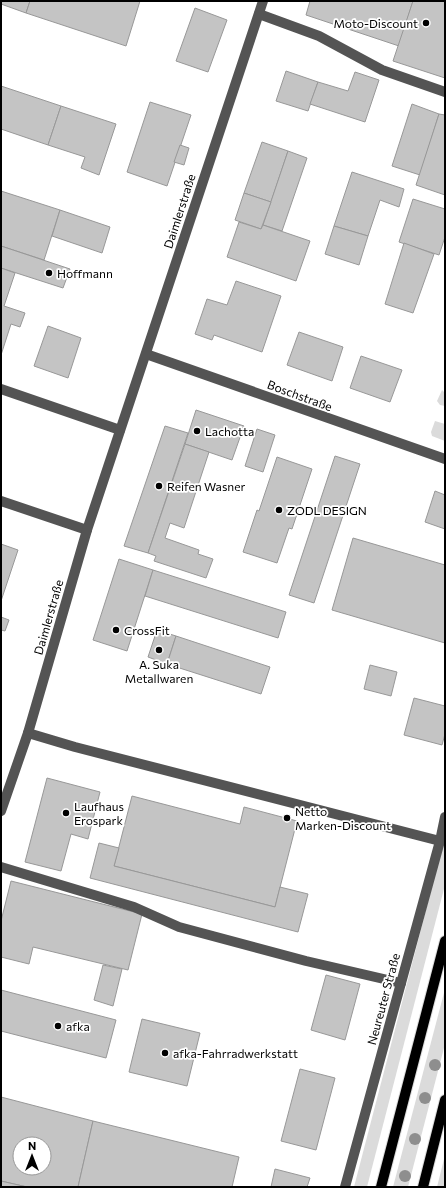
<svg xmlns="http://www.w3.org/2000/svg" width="446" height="1188" font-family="Commissioner,sans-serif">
<rect width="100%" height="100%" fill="#fff"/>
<g fill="#dbdbdb">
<polygon points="442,390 445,393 445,406 440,405 437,401"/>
<polygon points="435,421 445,424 445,441 432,436 431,432"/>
<polygon points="445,837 445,885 367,1187 354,1187"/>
<polygon points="445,989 445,1044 408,1187 393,1187"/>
<polygon points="445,1155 445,1187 437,1187"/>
</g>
<g fill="#c4c4c4" stroke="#989898" fill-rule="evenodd">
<polygon points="1,1 30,1 26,13 1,4"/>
<polygon points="30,1 140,1 126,46 26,13"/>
<polygon points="310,1 413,1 399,46 306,15"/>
<polygon points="413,1 445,1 445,78 393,61"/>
<polygon points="195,8 227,20 208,72 176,61"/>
<polygon points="286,71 318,82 308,111 276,101"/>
<polygon points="355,72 379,80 365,122 310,104 318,82 348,91"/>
<polygon points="1,86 61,106 48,145 1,129"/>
<polygon points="150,102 191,115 167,186 127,172"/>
<polygon points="412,104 439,114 420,175 392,166"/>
<polygon points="61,106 116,124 99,175 81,168 85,157 48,145"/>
<polygon points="439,114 445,115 445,195 416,185"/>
<polygon points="262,142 288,151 271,202 244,193"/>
<polygon points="180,145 189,148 184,165 174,162"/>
<polygon points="288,151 307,158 282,231 263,225"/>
<polygon points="352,172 404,189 399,207 380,200 368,236 334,226"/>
<polygon points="1,191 60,210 44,260 1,246"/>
<polygon points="244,193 271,202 261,229 235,220"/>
<polygon points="413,199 445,209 445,237 439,255 399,242"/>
<polygon points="60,210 110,227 102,253 52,236"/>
<polygon points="239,222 261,229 263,225 310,241 296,281 227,257"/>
<polygon points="334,226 368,236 359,265 325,254"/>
<polygon points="404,243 434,254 413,313 385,304"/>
<polygon points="1,246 70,269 63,288 1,268"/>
<polygon points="1,268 15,273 4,306 25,313 20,327 11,324 1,355"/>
<polygon points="236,281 281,296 262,352 214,335 212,340 195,334 207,299 227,305"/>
<polygon points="48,326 81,338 68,378 34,366"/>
<polygon points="299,332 343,347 332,381 287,365"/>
<polygon points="361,356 402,370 390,402 350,388"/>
<polygon points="196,410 244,426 232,460 185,444"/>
<polygon points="165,426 188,433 148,553 124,546"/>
<polygon points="257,429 275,435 263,472 245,466"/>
<polygon points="185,444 209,452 184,528 170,523 165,538 199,550 198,554 213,559 206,578 154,561 156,556 148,553"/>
<polygon points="335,456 360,464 314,603 289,595"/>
<polygon points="277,457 312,469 292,529 289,528 277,563 243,552 257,510 259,511"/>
<polygon points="435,491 445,495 445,529 425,522"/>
<polygon points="353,538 445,565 445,643 332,610"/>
<polygon points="1,544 18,550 1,601"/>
<polygon points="119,559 153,570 127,651 93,640"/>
<polygon points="153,570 286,612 278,638 145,596"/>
<polygon points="1,617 9,620 5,631 1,630"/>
<polygon points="157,630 176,636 167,664 148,657"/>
<polygon points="176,636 270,667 261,694 167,664"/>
<polygon points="370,665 397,672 391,696 364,689"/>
<polygon points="414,698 445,706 445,734 442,745 404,735"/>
<polygon points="47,778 100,792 88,839 71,834 61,871 25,862"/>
<polygon points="132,796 240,824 244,807 297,821 275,907 114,866"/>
<polygon points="99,843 119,848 114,866 275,907 280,887 308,894 298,932 90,878"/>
<polygon points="11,881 142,914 128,970 33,947 29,964 1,957 1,921"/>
<polygon points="103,965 122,969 113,1006 94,1000"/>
<polygon points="326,975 360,984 345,1040 311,1030"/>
<polygon points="1,990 116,1020 106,1058 1,1031"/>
<polygon points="142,1019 200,1033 187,1086 129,1072"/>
<polygon points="300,1069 335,1078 316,1150 281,1141"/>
<path d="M 1,1097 L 93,1121 L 78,1187 L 27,1187 L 1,1181 ZM 20,1144 L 44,1144 L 44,1168 L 20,1168 Z"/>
<polygon points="93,1121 239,1157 232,1187 78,1187"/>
<polygon points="275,1169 310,1178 307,1187 271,1187"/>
<polygon points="1,1181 27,1187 1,1187"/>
</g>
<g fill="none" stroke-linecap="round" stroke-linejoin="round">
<g stroke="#dbdbdb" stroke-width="12">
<g id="major">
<polyline points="381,1187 445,941"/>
<polyline points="423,1187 445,1100"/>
</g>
</g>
<g stroke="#545454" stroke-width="10">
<polyline points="259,14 319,36 382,70 445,92"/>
<polyline points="146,354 445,459"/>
<polyline points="1,389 120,430"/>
<polyline points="1,501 87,530"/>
<polyline points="28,733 75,747 440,841"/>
<polyline points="1,811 28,733 87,530 263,1"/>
<polyline points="1,867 134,907 179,927 306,961 401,983"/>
<polyline points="345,1187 440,841 445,817"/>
</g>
<use href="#major" stroke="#000" stroke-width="10"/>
</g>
<g fill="#8e8e8e">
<circle cx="435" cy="1065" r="6"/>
<circle cx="425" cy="1098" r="6"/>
<circle cx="415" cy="1139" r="6"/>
<circle cx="405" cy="1176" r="6"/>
</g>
<g fill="#000" stroke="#fff" stroke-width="1.5">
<circle cx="426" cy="23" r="4"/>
<circle cx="49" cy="273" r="4"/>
<circle cx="197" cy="431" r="4"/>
<circle cx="159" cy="486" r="4"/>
<circle cx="279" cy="510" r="4"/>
<circle cx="116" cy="630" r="4"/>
<circle cx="159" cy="650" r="4"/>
<circle cx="66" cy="813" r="4"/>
<circle cx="287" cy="818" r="4"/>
<circle cx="58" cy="1026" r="4"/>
<circle cx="165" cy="1053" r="4"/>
</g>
<g text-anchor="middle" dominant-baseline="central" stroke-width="3.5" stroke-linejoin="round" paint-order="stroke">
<g font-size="12" fill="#000" stroke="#fff" text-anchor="start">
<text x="418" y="23" text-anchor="end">Moto-Discount</text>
<text x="57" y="273">Hoffmann</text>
<text x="205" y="431">Lachotta</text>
<text x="167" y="486">Reifen Wasner</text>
<text x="287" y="510">ZODL DESIGN</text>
<text x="124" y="630">CrossFit</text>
<text x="159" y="664" text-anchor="middle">A. Suka<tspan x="159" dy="14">Metallwaren</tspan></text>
<text x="74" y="806">Laufhaus<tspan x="74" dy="14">Erospark</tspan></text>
<text x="295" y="811">Netto<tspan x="295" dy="14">Marken-Discount</tspan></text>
<text x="66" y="1026">afka</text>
<text x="173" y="1053">afka-Fahrradwerkstatt</text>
</g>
<g font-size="12" fill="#000" stroke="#fff">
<text transform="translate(179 211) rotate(-72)">Daimlerstraße</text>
<text transform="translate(300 395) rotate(20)">Boschstraße</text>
<text transform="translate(48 617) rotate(-74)">Daimlerstraße</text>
<text transform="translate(383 999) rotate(-75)">Neureuter Straße</text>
</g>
</g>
<rect width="446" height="1188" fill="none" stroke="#000000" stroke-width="4"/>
<g transform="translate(32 1156)"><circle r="19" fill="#ffffff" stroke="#999999"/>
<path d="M0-3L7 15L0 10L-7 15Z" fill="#000000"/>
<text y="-6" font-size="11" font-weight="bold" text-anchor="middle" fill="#000000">N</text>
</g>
</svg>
